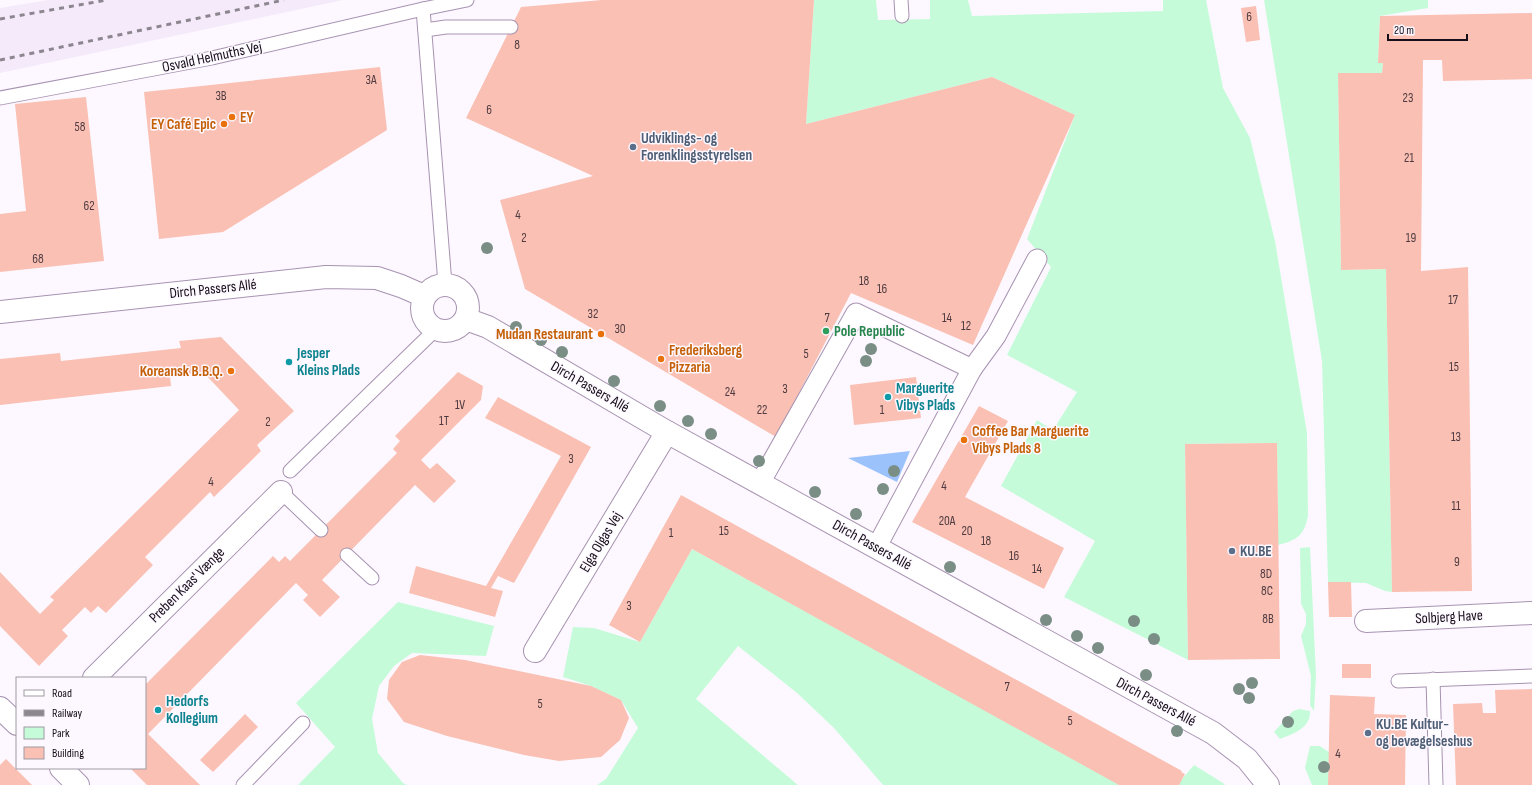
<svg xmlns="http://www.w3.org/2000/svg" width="1532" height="785" font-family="'Sofia Sans Condensed',sans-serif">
<rect width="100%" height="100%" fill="#fdf8ff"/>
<polygon fill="#f4eafa" points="48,0 343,0 0,73 0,8"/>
<g fill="#c6fbda">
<path d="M 814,0 L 876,0 L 878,20 L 930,19 L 930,0 L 968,0 L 972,16 L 1163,11 L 1163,0 L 1206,0 L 1223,88 L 1250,138 L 1275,241 L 1307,433 L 1308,516 C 1304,536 1297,540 1278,545 L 1277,443 L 1185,444 L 1188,660 L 1064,597 L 1095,541 L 1001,486 L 1037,420 L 1053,430 L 1077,392 L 1007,355 L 1051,267 L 1027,239 L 1075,115 L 992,77 L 806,124 Z"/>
<polygon points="1264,0 1428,0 1428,8 1380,16 1378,63 1383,63 1382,73 1338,74 1341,270 1386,269 1392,592 1385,591 1366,583 1328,582 1322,361"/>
<polygon points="1310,547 1316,675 1314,711 1310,705 1311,676 1301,636 1306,624 1306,614 1301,604 1300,548"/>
<polygon points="692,549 1120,785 883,785 834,728 797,693 738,646 696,699 798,785 597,785 606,779 638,728 621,700 591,686 563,677 573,627 594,628 640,642"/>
<polygon points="398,602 494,626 486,656 412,653 394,666 379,686 372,719 378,753 403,783 407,785 298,785 335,747 296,703"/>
<path d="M 1299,709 L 1310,711 C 1311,728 1293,734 1280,739 L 1274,732 L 1293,711 Z"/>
<polygon points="1310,746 1320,746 1329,752 1328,785 1312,785 1305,768"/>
<polygon points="1194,765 1223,783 1225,785 1177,785"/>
</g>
<polygon fill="#9cc2fc" points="910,451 897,482 848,458"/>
<g fill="#f9c0b3">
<polygon points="602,0 814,0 806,124 992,77 1075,115 973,345 851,293 776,437 525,289 500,200 593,176 466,118 521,7"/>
<polygon points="1256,6 1260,40 1246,42 1241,8"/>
<polygon points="1532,13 1532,79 1443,81 1442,60 1423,60 1421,271 1468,267 1472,591 1392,592 1386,269 1341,270 1338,73 1382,73 1383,63 1378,63 1380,16"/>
<polygon points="380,67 387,130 223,232 159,239 144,92"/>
<polygon points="86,97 104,261 0,272 0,214 26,211 15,104"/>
<polygon points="221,337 294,411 257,445 261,451 214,497 210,492 145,557 153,565 106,613 98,606 91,613 85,607 62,630 68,636 39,666 0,626 0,572 40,614 54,600 50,597 239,410 203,372 170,376 171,386 0,405 0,359 60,353 61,361 181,348 179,341"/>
<polygon points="458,372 483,386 481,400 421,460 430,469 437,463 456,481 434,503 415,485 322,580 340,597 320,617 303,600 308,595 296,583 148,734 200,785 147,785 130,768 145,768 145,685 273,556 279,562 285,556 290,561 397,453 393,449 400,441 395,436"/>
<polygon points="916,377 921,418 854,425 850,385"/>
<polygon points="498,397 591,447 514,583 498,576 491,588 503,591 495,617 409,593 416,566 486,586 561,456 485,418"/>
<polygon points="979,406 1008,421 965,497 1064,548 1044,589 912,522"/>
<polygon points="1277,443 1280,659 1188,660 1185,444"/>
<polygon points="681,495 1182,771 1181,772 1185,774 1179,785 1119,785 692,549 640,642 609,625"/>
<polygon points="1328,582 1351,582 1352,617 1329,617"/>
<polygon points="420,655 465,660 591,686 621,700 629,718 620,740 601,757 559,761 524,755 447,736 404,722 387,699 389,680 402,662"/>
<rect x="1342" y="664" width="29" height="14"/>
<polygon points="1532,689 1532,785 1456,785 1453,704 1482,703 1483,713 1496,713 1495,690"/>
<polygon points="1330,695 1375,697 1374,714 1406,715 1405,785 1328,785"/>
<polygon points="245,714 258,727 213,772 200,760"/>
<polygon points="6,759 32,785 0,785 0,765"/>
</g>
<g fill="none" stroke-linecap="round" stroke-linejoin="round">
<g stroke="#a793b1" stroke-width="15">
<g id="service">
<polyline points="901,0 902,16"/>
<polyline points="425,30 446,27 511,27"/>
<polyline points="0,98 212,58 423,9"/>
<polyline points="445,284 423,9 467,0"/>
<polyline points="290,471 435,330"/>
<polyline points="281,492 321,530"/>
<polyline points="347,555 372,578"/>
<polyline points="1433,679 1436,785"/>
<polyline points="1398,681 1532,676"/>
<polyline points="243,785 303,723"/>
</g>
</g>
<g stroke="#a793b1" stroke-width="21">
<g id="pedestrian">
<polyline points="972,369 996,336 1037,259"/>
<polyline points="760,483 856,313 972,369 876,548"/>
</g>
</g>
<g stroke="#a793b1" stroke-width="24">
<g id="minor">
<circle cx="445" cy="308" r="23"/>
<polyline points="0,312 326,277 377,278 401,286 424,296"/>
<polyline points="466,319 488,327 667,432 1213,733 1247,759 1268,785"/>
<polyline points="1366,621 1532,613"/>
<polyline points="535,651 667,432"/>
<polyline points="94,678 281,492"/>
<polyline points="0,708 17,724"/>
<polyline points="61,768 78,785"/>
</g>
</g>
<use href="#service" stroke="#fff" stroke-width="13"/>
<use href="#pedestrian" stroke="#fff" stroke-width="19"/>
<use href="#minor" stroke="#fff" stroke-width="22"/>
<g stroke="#8c868f" stroke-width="3" stroke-dasharray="5 5" stroke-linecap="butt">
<polyline points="0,19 107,0"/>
<polyline points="0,60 284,0"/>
</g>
</g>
<g fill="#7a8e86">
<circle cx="487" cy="248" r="6"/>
<circle cx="516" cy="327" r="6"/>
<circle cx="541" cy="340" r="6"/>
<circle cx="871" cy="349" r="6"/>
<circle cx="562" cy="352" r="6"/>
<circle cx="866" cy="361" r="6"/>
<circle cx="614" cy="381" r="6"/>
<circle cx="660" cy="406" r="6"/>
<circle cx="688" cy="421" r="6"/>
<circle cx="711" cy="434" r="6"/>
<circle cx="759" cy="461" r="6"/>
<circle cx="894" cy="471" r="6"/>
<circle cx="883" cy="489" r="6"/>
<circle cx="815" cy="492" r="6"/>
<circle cx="856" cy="514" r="6"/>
<circle cx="950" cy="567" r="6"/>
<circle cx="1046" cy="620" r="6"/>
<circle cx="1134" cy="621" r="6"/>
<circle cx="1077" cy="636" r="6"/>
<circle cx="1154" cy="639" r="6"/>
<circle cx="1098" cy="648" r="6"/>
<circle cx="1146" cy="675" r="6"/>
<circle cx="1252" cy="683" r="6"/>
<circle cx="1239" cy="689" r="6"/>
<circle cx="1249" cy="698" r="6"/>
<circle cx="1288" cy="722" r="6"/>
<circle cx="1177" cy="731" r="6"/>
<circle cx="1324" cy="767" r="6"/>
</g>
<g fill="#e8710a" stroke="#fdf8ff" stroke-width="1.5">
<circle cx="232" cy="117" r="4"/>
<circle cx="224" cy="124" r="4"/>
<circle cx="601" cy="334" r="4"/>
<circle cx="661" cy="359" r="4"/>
<circle cx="231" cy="371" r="4"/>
<circle cx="964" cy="440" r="4"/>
</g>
<g fill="#5c6f8a" stroke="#fdf8ff" stroke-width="1.5">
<circle cx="633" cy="147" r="4"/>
<circle cx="1232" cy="551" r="4"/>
<circle cx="1368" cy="733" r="4"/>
</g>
<circle fill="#2e9e5b" stroke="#fdf8ff" stroke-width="1.5" cx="826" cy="331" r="4"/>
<g fill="#0f9aa8" stroke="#fdf8ff" stroke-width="1.5">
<circle cx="289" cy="362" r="4"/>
<circle cx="888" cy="397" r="4"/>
<circle cx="158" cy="710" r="4"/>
</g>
<g text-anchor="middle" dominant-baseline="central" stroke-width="3" stroke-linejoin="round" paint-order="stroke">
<g font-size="13" fill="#4e3a40">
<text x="1249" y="17">6</text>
<text x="517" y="45">8</text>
<text x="371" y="80">3A</text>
<text x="221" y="96">3B</text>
<text x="1408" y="98">23</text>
<text x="489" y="110">6</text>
<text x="80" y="127">58</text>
<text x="1409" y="158">21</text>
<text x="89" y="206">62</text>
<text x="518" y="215">4</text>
<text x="524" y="238">2</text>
<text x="1411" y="238">19</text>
<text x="38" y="259">68</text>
<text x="864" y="281">18</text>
<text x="882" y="289">16</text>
<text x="1453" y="300">17</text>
<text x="593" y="314">32</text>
<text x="827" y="318">7</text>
<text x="947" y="318">14</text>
<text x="966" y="326">12</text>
<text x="620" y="329">30</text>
<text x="806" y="354">5</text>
<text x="1454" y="367">15</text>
<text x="785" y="389">3</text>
<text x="730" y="392">24</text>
<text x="460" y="405">1V</text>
<text x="762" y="410">22</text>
<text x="882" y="410">1</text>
<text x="444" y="421">1T</text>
<text x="268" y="422">2</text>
<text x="1456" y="437">13</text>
<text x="571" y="459">3</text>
<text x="211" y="482">4</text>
<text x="944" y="486">4</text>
<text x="1456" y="506">11</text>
<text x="947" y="521">20A</text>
<text x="724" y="531">15</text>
<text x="967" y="531">20</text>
<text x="671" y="533">1</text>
<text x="986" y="541">18</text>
<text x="1014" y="556">16</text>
<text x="1457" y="562">9</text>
<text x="1037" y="569">14</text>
<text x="1266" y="574">8D</text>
<text x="1267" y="591">8C</text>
<text x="629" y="606">3</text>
<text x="1268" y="619">8B</text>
<text x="1007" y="687">7</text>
<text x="540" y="704">5</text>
<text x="1070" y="721">5</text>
<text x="1338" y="754">4</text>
</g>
<g font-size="15" fill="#150e19" stroke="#fdf8ff">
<text transform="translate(212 57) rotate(-12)">Osvald Helmuths Vej</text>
<text transform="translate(213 289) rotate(-6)">Dirch Passers Allé</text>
<text transform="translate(590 387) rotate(30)">Dirch Passers Allé</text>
<text transform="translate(601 542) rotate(-59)">Elga Olgas Vej</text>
<text transform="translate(872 545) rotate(29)">Dirch Passers Allé</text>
<text transform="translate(187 585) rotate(-45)">Preben Kaas' Vænge</text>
<text transform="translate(1449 617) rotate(-3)">Solbjerg Have</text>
<text transform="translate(1156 702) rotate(28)">Dirch Passers Allé</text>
</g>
<g font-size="15" font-weight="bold" fill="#c56008" stroke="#fdf8ff" text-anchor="start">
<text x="240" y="117">EY</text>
<text x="216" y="124" text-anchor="end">EY Café Epic</text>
<text x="593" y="334" text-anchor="end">Mudan Restaurant</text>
<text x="669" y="350">Frederiksberg<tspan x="669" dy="17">Pizzaria</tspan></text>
<text x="223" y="371" text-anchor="end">Koreansk B.B.Q.</text>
<text x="972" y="431">Coffee Bar Marguerite<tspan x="972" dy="17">Vibys Plads 8</tspan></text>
</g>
<g font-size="15" font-weight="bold" fill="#4e5e75" stroke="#fdf8ff" text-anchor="start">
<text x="641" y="138">Udviklings- og<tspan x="641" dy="17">Forenklingsstyrelsen</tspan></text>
<text x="1240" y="551">KU.BE</text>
<text x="1376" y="724">KU.BE Kultur-<tspan x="1376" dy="17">og bevægelseshus</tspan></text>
</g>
<g font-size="15" font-weight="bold" fill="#27864d" stroke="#fdf8ff" text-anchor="start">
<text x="834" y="331">Pole Republic</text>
</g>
<g font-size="15" font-weight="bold" fill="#0d838f" stroke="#fdf8ff" text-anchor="start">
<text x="297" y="353">Jesper<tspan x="297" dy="17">Kleins Plads</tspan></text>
<text x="896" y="388">Marguerite<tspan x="896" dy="17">Vibys Plads</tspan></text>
<text x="166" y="701">Hedorfs<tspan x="166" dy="17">Kollegium</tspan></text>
</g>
</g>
<rect x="16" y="677" width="130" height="92" fill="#fdf8ff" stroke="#a09aa3"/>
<rect x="24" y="690" width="20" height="6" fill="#ffffff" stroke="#a09aa3"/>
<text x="52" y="697" font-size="12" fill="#150e19">Road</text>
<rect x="24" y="710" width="20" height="6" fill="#8c868f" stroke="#a09aa3"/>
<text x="52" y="717" font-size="12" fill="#150e19">Railway</text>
<rect x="24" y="727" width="20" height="12" fill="#c6fbda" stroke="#a09aa3"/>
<text x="52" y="737" font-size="12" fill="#150e19">Park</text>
<rect x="24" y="747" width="20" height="12" fill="#f9c0b3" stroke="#a09aa3"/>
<text x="52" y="757" font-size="12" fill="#150e19">Building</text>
<path d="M1388 34v6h79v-6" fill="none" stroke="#150e19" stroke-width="2"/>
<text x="1394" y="34" font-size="12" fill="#150e19" stroke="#fdf8ff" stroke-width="3" paint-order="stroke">20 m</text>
</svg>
